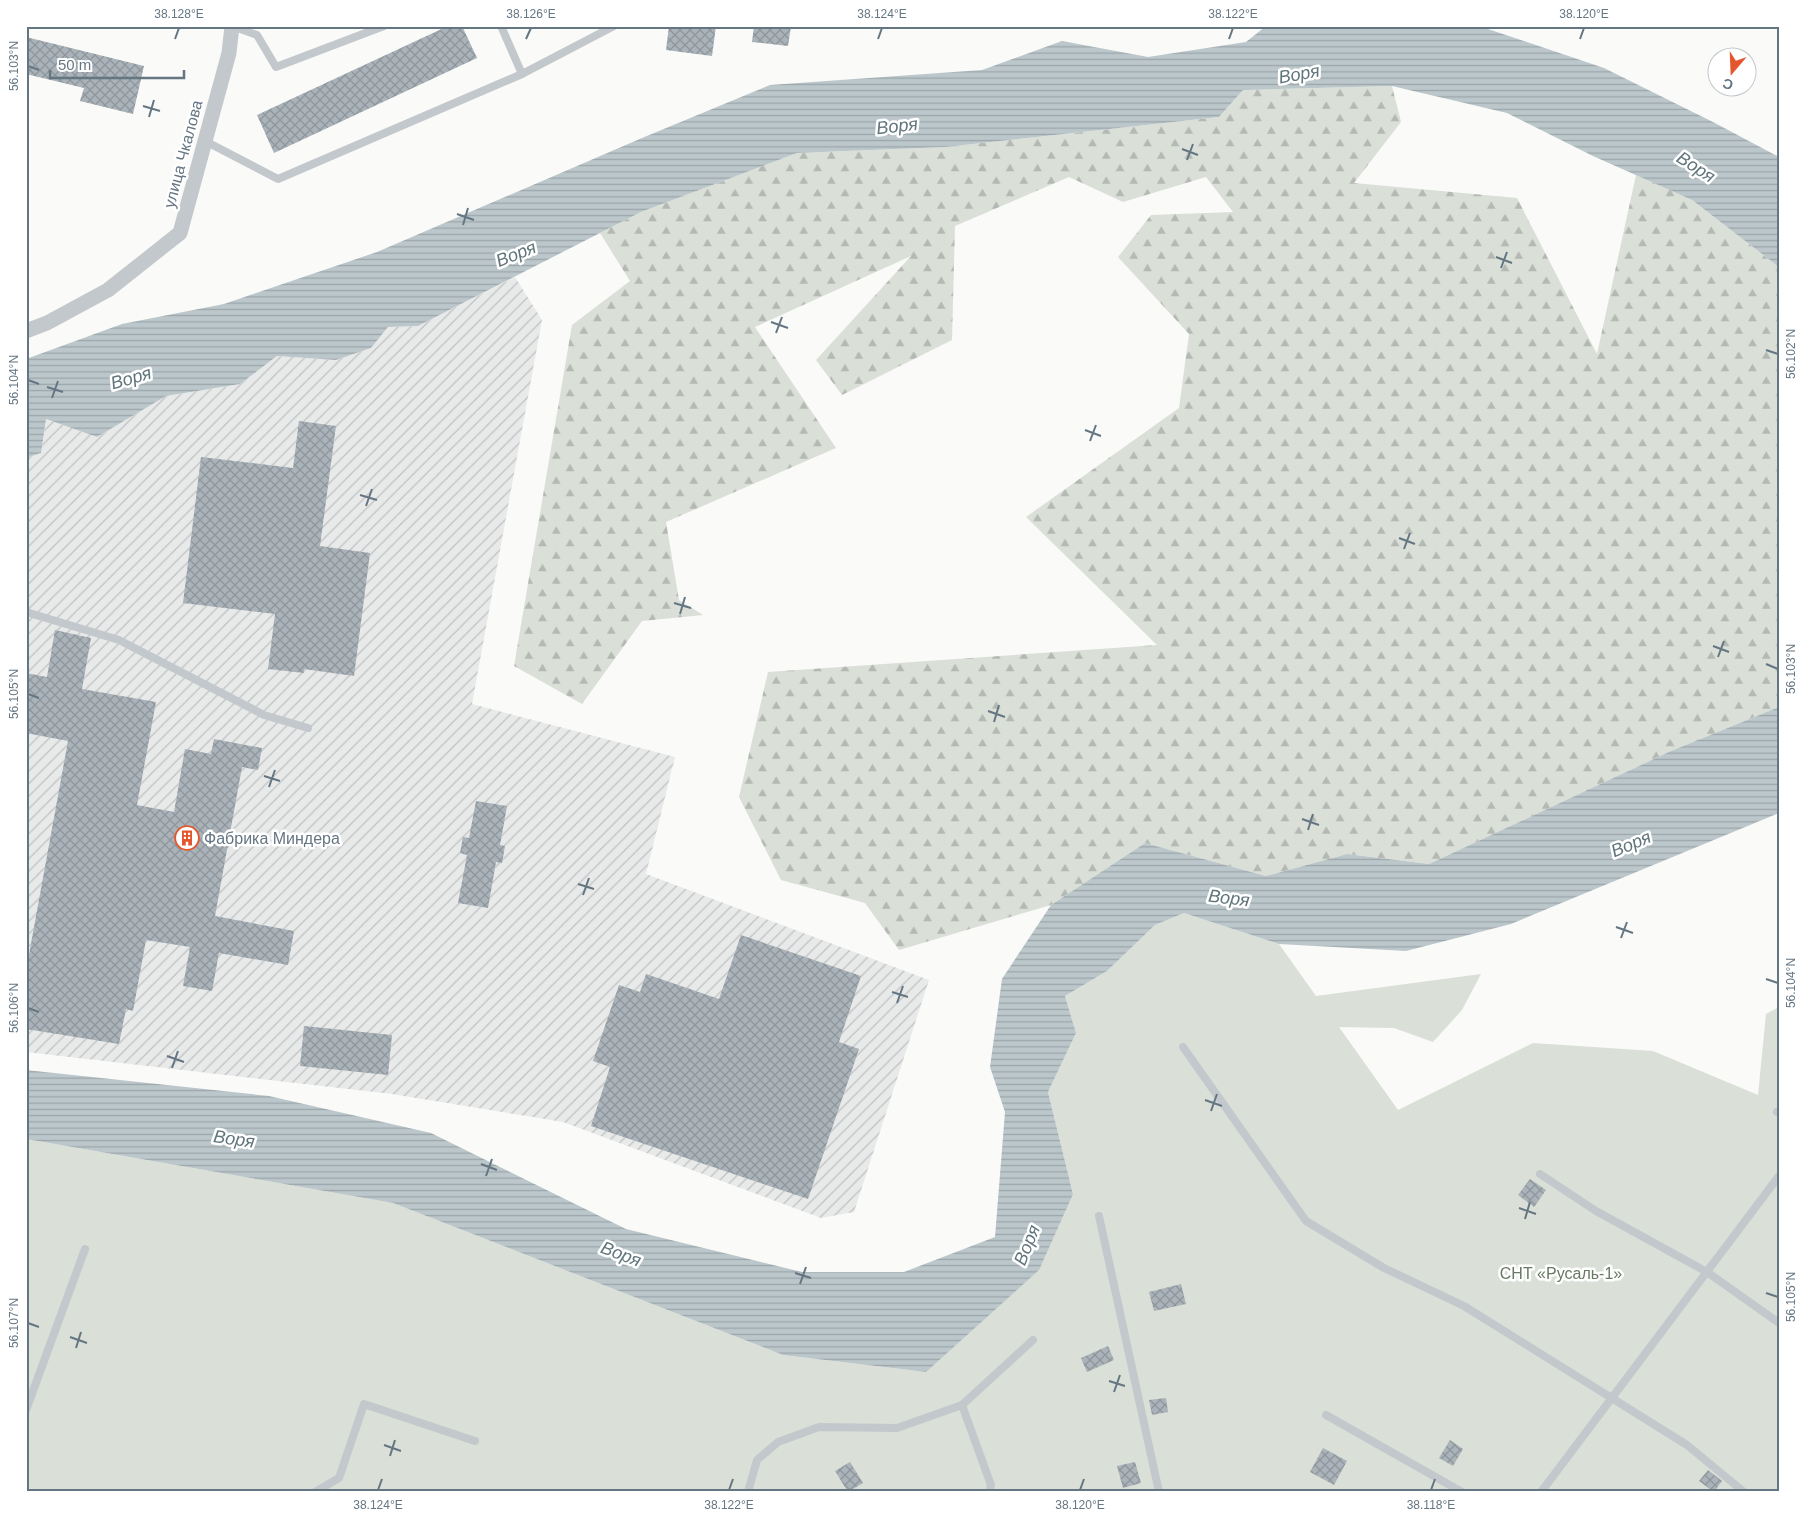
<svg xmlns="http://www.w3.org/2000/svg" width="1805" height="1518" font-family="Helvetica,sans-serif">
<defs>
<pattern id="industrial-furrows" width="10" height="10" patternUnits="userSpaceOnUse" patternTransform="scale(1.25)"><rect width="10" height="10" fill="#e8e9e9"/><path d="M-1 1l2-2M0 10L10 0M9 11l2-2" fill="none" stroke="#c0c1c2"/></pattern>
<pattern id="forest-firs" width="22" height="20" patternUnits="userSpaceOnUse" patternTransform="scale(1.25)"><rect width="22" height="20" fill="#dadfd7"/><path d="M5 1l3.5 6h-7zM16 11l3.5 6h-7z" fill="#b4b9b4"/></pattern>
<pattern id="water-rules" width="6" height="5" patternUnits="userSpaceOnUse" patternTransform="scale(1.25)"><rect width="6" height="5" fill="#bbc7cb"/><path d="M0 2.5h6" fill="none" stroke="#9ca6aa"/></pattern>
<pattern id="building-cross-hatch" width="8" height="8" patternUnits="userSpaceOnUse" patternTransform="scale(1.25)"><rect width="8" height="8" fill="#aab3b9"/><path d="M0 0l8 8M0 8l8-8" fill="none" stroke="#8e969c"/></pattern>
</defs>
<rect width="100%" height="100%" fill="#fafaf8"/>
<polygon fill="url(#industrial-furrows)" points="515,277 542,320 472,704 675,757 646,874 929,980 854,1212 821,1218 563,1122 392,1094 26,1052 26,458 41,453 46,419 97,437 166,396 240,384 277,356 336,360 371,348 388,327 418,326"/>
<polygon fill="url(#forest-firs)" points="1392,86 1401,122 1354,183 1517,198 1597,354 1636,175 1692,200 1779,267 1779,707 1671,751 1429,864 1347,854 1266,876 1145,843 1051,905 899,950 865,903 781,880 739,797 768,672 1157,645 1026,517 1179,408 1189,334 1118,257 1151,215 1233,212 1206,177 1123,202 1069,177 955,226 952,340 842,395 816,360 911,256 755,327 836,448 666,522 679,600 703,615 642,621 582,704 514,666 572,325 630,281 600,233 641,212 797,153 946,147 1219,117 1243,90"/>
<polygon fill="#dadfd7" points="1184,913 1279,944 1316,996 1481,974 1462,1010 1433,1042 1394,1028 1339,1027 1398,1110 1533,1043 1653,1051 1758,1095 1766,1014 1779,1007 1779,1492 26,1492 26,1139 393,1203 783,1355 926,1372 1073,1194 1048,1092 1076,1033 1065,996 1107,971 1155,925"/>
<g fill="url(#water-rules)">
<polygon points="1266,26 1479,26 1604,68 1713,122 1779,157 1779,267 1692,200 1593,156 1507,113 1392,86 1243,90 1219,117 946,147 797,153 641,212 418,326 388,327 371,348 336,360 277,356 240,384 166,396 97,437 46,419 41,453 26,458 26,359 122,324 224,304 377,252 642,138 770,85 982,70 1062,41 1148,57 1246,42"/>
<polygon points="1779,707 1779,813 1511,924 1406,951 1279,944 1184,913 1155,925 1107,971 1065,996 1076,1033 1048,1092 1073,1194 1039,1270 926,1372 783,1355 393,1203 26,1139 26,1070 269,1096 431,1133 626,1229 802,1272 904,1272 995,1237 1005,1112 990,1067 1002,979 1051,905 1145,843 1266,876 1347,854 1429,864 1671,751"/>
</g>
<g fill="url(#building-cross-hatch)">
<polygon points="448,26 462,26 477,58 274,153 257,115"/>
<polygon points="669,26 716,26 712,56 666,50"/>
<polygon points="754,26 791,26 788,46 752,42"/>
<polygon points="26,37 144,66 133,114 80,101 84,88 26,74"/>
<polygon points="299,421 336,426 320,546 370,553 354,676 304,669 304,673 268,669 275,614 183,603 201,457 293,468"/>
<polygon points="55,630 91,638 82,689 156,702 137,805 174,812 185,749 211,754 214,739 262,748 258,770 242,767 215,916 294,931 288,965 219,953 212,991 183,986 190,947 146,940 133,1011 126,1009 119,1044 26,1029 26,971 68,741 26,733 26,673 47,677"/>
<polygon points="476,801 507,806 500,845 505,846 502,863 496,862 488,908 458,903 467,855 460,853 463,837 469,838"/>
<polygon points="741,935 861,976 839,1042 859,1049 808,1199 591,1126 610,1067 593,1061 619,985 640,992 646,974 719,999"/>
<polygon points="304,1026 392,1035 388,1075 300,1066"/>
<polygon points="1530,1179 1546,1190 1534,1207 1518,1195"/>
<polygon points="1181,1284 1186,1304 1154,1311 1149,1292"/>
<polygon points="1108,1346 1114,1360 1087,1372 1081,1358"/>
<polygon points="1166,1398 1168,1412 1152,1415 1149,1400"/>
<polygon points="1450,1440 1463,1449 1453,1466 1439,1458"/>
<polygon points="1323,1448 1347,1461 1334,1485 1310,1472"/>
<polygon points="850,1462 863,1483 848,1492 835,1471"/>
<polygon points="1135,1462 1141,1483 1123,1488 1117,1466"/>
<polygon points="1708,1470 1722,1481 1714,1492 1699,1481"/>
</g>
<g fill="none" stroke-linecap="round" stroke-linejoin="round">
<g stroke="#c3c8cc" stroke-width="8">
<polyline points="232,26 257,35 276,67 384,26"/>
<polyline points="522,74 614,26"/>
<polyline points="205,141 278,179 522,74 501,26"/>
<polyline points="26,612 119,640 264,715 308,728"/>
<polyline points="1183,1047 1306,1221 1384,1268 1464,1306 1687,1445 1744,1492"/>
<polyline points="1777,1112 1779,1113"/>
<polyline points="1540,1174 1596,1211 1707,1272 1779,1323"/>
<polyline points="1099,1216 1159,1492"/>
<polyline points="962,1405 1033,1340"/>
<polyline points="26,1410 85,1249"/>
<polyline points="1326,1415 1462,1492"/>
<polyline points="315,1492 339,1478 364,1404 475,1441"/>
<polyline points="748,1492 757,1460 778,1442 819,1427 897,1428 962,1405 991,1485 989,1492"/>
<polyline points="1541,1492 1779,1176"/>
</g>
<polyline stroke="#c3c8cc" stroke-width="15" points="26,331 47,323 108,290 180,233 229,53 232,26"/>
</g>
<path fill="none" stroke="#657683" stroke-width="2" d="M 175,39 L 179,28M 526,39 L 531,28M 878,39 L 882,28M 1229,39 L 1233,28M 1580,39 L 1584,28M 28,66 L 39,70M 143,106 L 160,111M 149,117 L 154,100M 1182,149 L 1198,155M 1187,160 L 1193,144M 457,214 L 474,220M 463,225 L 468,208M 1496,257 L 1512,263M 1501,268 L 1507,252M 771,322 L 788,328M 776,333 L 782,317M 1766,350 L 1778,354M 28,380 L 39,384M 47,387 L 63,392M 52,398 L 58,381M 1085,430 L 1101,436M 1090,441 L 1096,425M 360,495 L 377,500M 366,506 L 372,489M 1399,538 L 1415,544M 1404,549 L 1410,533M 674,603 L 691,608M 680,614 L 685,597M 1713,646 L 1729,652M 1718,657 L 1724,641M 1766,664 L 1778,669M 28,694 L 39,698M 988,711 L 1005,717M 994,722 L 999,705M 264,776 L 280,781M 269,787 L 275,770M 1302,819 L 1319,825M 1308,830 L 1313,814M 578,884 L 594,889M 583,895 L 589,878M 1616,927 L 1633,933M 1621,938 L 1627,922M 1766,979 L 1778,983M 892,992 L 908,997M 897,1003 L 903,986M 28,1008 L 39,1012M 167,1056 L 184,1062M 172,1068 L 178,1051M 1205,1100 L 1222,1106M 1211,1111 L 1217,1094M 481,1164 L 497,1170M 486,1176 L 492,1159M 1519,1208 L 1536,1214M 1525,1219 L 1530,1202M 795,1273 L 811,1278M 800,1284 L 806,1267M 1766,1293 L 1778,1297M 28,1323 L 39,1327M 70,1337 L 87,1343M 76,1348 L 81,1332M 1109,1381 L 1125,1386M 1114,1392 L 1120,1375M 384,1445 L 401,1451M 390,1456 L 395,1440M 378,1490 L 382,1479M 729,1490 L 733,1479M 1080,1490 L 1084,1479M 1431,1490 L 1435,1479"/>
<defs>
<g id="building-ring" transform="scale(1.25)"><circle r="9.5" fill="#fff" stroke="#e4572e" stroke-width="1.5"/><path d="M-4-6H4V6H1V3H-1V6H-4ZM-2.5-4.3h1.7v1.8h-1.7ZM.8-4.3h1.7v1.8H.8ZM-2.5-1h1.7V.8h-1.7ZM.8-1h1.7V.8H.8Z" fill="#e4572e"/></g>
</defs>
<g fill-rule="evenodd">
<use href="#building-ring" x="187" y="838"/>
</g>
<g text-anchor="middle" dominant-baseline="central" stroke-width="5" stroke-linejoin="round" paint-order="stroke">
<g font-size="16" fill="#657683" stroke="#fff">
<text transform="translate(183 154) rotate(-75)">улица Чкалова</text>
</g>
<g font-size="16" fill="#657683" stroke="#fff" text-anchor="start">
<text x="204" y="838">Фабрика Миндера</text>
</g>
<g font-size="16" fill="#687a64" stroke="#fff">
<text x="1561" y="1273">СНТ «Русаль-1»</text>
</g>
<g font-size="18" font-style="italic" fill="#60757c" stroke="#fff">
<text transform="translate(1299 74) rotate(-10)">Воря</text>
<text transform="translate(897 126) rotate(-6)">Воря</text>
<text transform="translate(1696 167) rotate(33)">Воря</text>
<text transform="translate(516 254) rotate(-22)">Воря</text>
<text transform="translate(131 378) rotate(-16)">Воря</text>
<text transform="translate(1631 844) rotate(-23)">Воря</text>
<text transform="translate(1229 898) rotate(7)">Воря</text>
<text transform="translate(234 1139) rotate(8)">Воря</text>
<text transform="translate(1027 1245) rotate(-68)">Воря</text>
<text transform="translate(621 1254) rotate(21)">Воря</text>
</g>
</g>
<rect width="1805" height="1518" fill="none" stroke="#ffffff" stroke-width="55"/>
<g transform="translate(1732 72) rotate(199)"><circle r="24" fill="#ffffff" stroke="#c1c8cd"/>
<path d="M0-4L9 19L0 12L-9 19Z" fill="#e4572e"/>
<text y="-8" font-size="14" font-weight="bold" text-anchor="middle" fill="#657683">С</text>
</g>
<path d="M50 70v8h134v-8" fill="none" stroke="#657683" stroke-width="2.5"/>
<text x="58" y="70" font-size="15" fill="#657683" stroke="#ffffff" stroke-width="4" paint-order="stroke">50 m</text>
<rect x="28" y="28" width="1750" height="1462" fill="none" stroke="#657683" stroke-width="2"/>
<g font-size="12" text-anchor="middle" fill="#657683">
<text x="179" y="18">38.128°E</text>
<text x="531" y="18">38.126°E</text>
<text x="882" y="18">38.124°E</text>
<text x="1233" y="18">38.122°E</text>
<text x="1584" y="18">38.120°E</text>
<text transform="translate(14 66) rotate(-90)" y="4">56.103°N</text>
<text transform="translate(1791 354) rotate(-90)" y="4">56.102°N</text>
<text transform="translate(14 380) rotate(-90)" y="4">56.104°N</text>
<text transform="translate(1791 669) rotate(-90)" y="4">56.103°N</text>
<text transform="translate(14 694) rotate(-90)" y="4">56.105°N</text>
<text transform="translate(1791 983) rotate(-90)" y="4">56.104°N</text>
<text transform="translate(14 1008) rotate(-90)" y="4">56.106°N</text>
<text transform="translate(1791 1297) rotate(-90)" y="4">56.105°N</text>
<text transform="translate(14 1323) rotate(-90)" y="4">56.107°N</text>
<text x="378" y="1509">38.124°E</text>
<text x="729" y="1509">38.122°E</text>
<text x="1080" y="1509">38.120°E</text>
<text x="1431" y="1509">38.118°E</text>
</g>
</svg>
